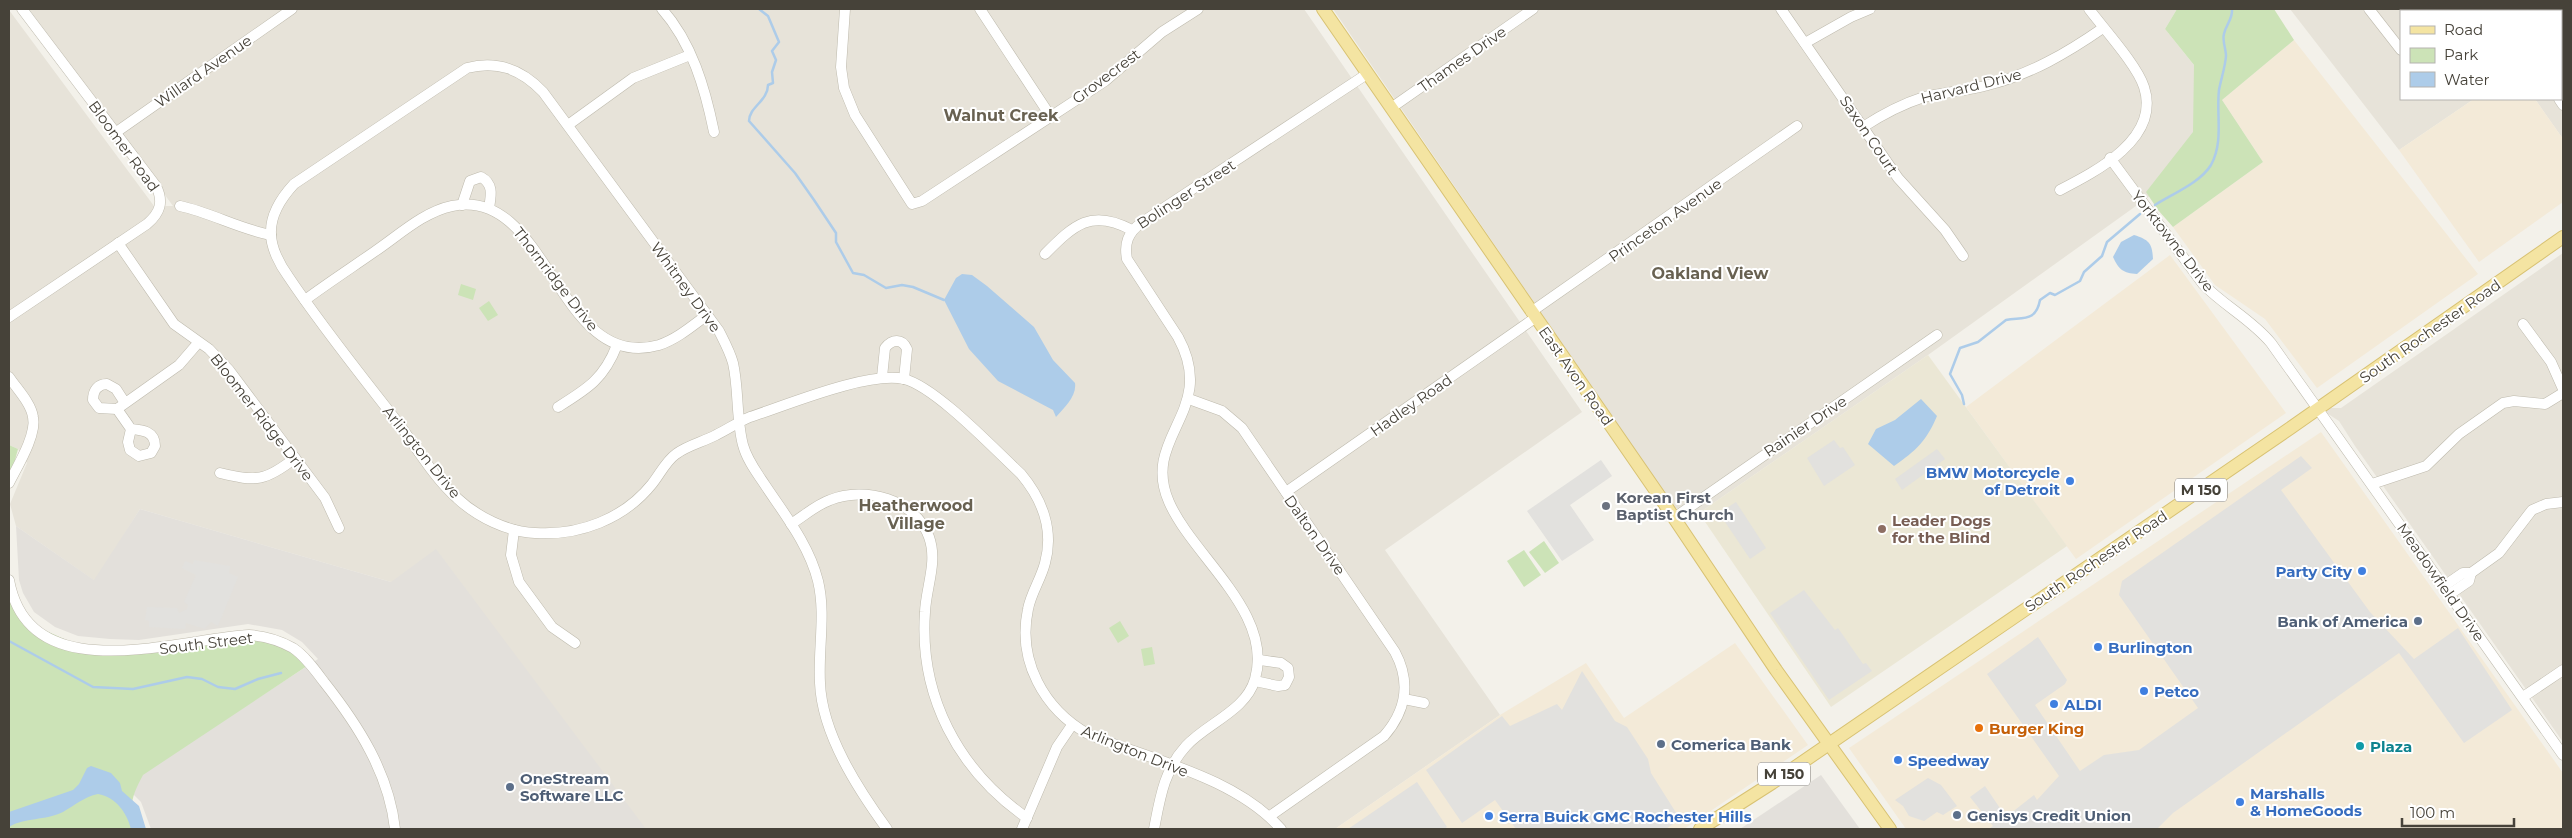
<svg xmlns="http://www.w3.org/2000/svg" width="2572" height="838" font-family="Montserrat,sans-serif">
<rect width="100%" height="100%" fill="#f3f1ea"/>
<g fill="#e7e3d9">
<polygon points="29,9 1304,9 1582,412 1385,550 1500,715 1335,829 645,829 391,582 140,509 95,581 16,526 10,504 27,463 18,449 9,445 9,10 154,206 173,206"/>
<polygon points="1333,9 2177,9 2165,29 2222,100 2242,130 1928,355 1699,513 1675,508"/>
<polygon points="2290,9 2563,9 2563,36 2561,38 2561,11 2401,11 2401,99 2474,99 2399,150"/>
<polygon points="2561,73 2563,76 2563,139 2535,99 2561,99"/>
<polygon points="2563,253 2563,742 2355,446 2339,421 2319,408 2341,408"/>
</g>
<g fill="#f3ead8">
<polygon points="2294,40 2478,274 2317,388 2265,319 2215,285 2173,227 2263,162 2222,100"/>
<polygon points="2474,99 2535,99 2563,139 2563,202 2479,262 2399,150"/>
<polygon points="2170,255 2286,413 2076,559 1966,407"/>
<polygon points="2321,432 2563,773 2563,829 1906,829 1849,748"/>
<polygon points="1735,643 1808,745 1684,829 1335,829 1500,715 1586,663 1624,718"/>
</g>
<g fill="#e3e0db">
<polygon points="140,509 391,582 436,549 646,829 151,829 141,802 133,794 143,773 318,659 302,642 282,630 248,624 139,640 110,639 78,636 55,627 34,612 23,593 19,580 16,526 94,580"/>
<polygon points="1821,775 1860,829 1740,829"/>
</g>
<polygon fill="#ebe7d5" points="1928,355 2067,546 1831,707 1699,513"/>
<g fill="#cce3b7">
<polygon points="2177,9 2274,9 2294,40 2222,100 2263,162 2173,227 2158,210 2146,192 2193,132 2194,65 2165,29"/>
<polygon points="461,284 476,289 473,300 458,295"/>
<polygon points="489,301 498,315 488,321 479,308"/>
<polygon points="9,445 18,449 9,482"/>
<polygon points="1544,541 1559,563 1545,573 1529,552"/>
<polygon points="1524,550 1541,575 1524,587 1507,561"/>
<path d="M 9,580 L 31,624 L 84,648 L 266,637 L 310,664 L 143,775 C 131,798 129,804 136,829 L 9,829 Z"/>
<polygon points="1120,621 1129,636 1118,643 1109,628"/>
<polygon points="1152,647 1155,664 1144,666 1141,649"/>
</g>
<g fill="#e2e1de">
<polygon points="1834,440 1840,448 1843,447 1855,465 1824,486 1807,458"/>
<polygon points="1937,449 1945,459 1902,490 1895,479"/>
<polygon points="2301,456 2312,468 2281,490 2370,612 2414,659 2458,628 2512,710 2464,743 2399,653 2173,813 2157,829 1989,829 1993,826 1970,797 1985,786 2006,817 2034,795 2037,800 2059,776 1987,674 2038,637 2067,680 2065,684 2035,705 2080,771 2104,755 2139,750 2198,708 2119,595 2122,581"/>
<polygon points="1601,460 1612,476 1570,505 1594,540 1562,561 1527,511"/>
<polygon points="1736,502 1766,548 1750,559 1719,513"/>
<polygon points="194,560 230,566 229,573 238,577 218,626 211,622 205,629 186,623 185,629 149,627 149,621 145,620 147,607 177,608 179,613 187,609 188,605 184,602 196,575 182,568 185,561 193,564"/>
<polygon points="1804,590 1835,630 1838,628 1863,664 1866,663 1872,671 1829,700 1770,613"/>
<polygon points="1582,671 1615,721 1627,727 1648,759 1651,773 1680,819 1666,829 1516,829 1495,800 1462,823 1426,770 1502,716 1510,726 1557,704 1562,710"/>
<polygon points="1928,778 1941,785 1957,806 1943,815 1937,812 1924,821 1909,816 1903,806 1895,800"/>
<polygon points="1417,782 1447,827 1444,829 1348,829"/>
</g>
<g fill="#adcce9">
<path d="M 2134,235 C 2150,240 2152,244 2153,259 L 2137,274 C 2123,273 2119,270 2113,257 L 2121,242 Z"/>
<path d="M 962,274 L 972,275 L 987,286 L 1034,327 L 1053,360 L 1075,383 C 1077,396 1064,408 1056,417 L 1053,410 L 998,381 L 969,349 L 944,300 L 956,278 Z"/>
<path d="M 1921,399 L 1937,416 C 1927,440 1916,451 1894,466 L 1868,444 L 1876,429 L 1895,420 Z"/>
<path d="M 91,766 L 111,773 L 120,783 L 122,791 L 139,806 L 146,829 L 131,829 C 127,813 116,797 98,794 C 84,797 75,805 63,812 C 45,821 25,817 9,827 L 9,812 L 73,790 L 79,784 L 87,768 Z"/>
</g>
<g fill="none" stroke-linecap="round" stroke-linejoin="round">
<g stroke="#adcce9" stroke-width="2.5">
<path d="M 759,9 L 768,16 L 779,42 L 772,51 L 776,60 L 772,72 L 773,83 L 768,85 C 768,101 749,107 749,121 L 795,173 L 814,200 L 836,233 L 836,242 L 853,273 L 864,275 L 886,288 L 902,285 L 913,287 L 944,300"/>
<path d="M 2155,205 C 2172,194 2200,183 2211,165 C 2224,141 2216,115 2219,90 C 2221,79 2225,68 2226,56 C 2226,49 2222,40 2224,34 C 2226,24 2233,19 2232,9"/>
<path d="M 1964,404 L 1962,395 L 1950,374 L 1960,348 L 1978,342 L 2006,320 C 2023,317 2036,322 2040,300 L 2050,293 L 2055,295 L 2080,281 L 2084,272 L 2102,256 L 2107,242 L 2140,214"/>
<polyline points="9,641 93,687 133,689 187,677 202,679 218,687 235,689 258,679 281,673"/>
</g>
<g stroke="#bebaad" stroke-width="11">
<g id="minor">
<path d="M 662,9 C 692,43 705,88 714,132"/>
<polyline points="845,9 841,67 844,88 855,115 912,204 922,201 1105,81 1162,32 1198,9"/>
<polyline points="980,9 1051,117"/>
<polyline points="1781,9 1898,178 1945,230 1963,256"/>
<polyline points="2369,9 2401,50"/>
<polyline points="2498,11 2502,9"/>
<polyline points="1805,43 1851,17 1870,9"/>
<polyline points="2561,63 2563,61"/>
<polyline points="2559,99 2563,105"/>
<polyline points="1391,108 1533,9"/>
<polyline points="568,125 633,78 690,55"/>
<path d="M 1863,127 C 1883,114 1902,104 1924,97 C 1945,92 1967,91 1988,85 C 2031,74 2067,53 2103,28"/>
<polyline points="115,133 292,9"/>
<path d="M 2110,158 L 2203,284 C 2224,306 2251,319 2271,343 L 2563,755"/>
<path d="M 2060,190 C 2097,171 2161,138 2144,87 C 2137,65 2104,29 2089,9"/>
<path d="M 462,205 L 470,181 L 481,177 C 494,184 491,196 489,208"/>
<path d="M 180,206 C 212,213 239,229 271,235"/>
<polyline points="118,243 174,324 209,349 229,370 325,498 339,528"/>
<path d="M 1045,254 C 1074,225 1091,208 1132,230"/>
<path d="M 305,300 C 328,283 351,268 374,252 C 398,236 423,212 452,206 C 549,185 557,374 659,345 C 677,339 692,326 707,315"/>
<polyline points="1531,312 1797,126"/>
<path d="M 9,317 L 147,224 C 160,213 164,202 156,186 L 22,9"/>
<polyline points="2523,324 2551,362 2563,389"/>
<path d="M 9,377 C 17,389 31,403 33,417 C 37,435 17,467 9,483"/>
<path d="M 882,377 L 885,348 C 892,339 902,338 907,349 L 904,379"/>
<path d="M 1189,399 L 1222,411 L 1242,428 L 1395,652 C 1411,682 1406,711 1384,736 L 1270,816"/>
<path d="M 125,403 L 116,389 L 107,384 C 98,384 93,390 93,400 L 99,408 L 117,409 L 179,365 L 198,343"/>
<path d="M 558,407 C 587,389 604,379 617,345"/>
<path d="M 117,409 L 131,429 L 128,442 L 130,450 L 139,456 L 151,453 L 155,446 C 155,431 142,430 131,429"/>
<path d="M 220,473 C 256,482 266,481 295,458"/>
<polyline points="2372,484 2426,466 2459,434 2503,403 2514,401 2545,404 2563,393"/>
<polyline points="1286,492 1535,318"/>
<polyline points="1674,518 1937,335"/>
<path d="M 791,524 C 804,516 816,505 830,500 C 865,486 915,499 929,537 C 938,562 926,587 925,612 C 919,696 958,770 1027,818"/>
<polyline points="514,530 511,555 519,582 552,627 575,643"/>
<path d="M 9,580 C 29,691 176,639 249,635 C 265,636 279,640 293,648 C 305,656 315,670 324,682 C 358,725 389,773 395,829"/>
<polyline points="2444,586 2463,573 2471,573 2499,553 2532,510 2546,504 2563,502"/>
<polyline points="2450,594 2469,581 2471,573"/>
<polyline points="1255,681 1278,686 1285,685 1289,677 1288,668 1281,663 1260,660"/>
<polyline points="2523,697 2563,670"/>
<polyline points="1404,699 1424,703"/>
<path d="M 887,829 C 858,789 822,734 820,683 C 818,649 826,614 818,581 C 809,545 785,515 765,485 C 757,473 747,460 743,445 C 736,419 739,389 733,363 C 730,352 724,341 719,331 L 543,92 C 521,69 497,60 467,68 L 294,184 C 282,197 270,215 271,234 C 271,248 280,265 288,276 C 322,327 361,375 399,424 C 417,448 434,478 457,498 C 477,517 508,532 535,533 C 579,536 624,519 652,484 C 660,474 666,461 676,454 C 688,445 703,442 716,435 C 728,429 738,422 750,417 C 787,405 868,371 904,379 C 936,387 995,450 1021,474 C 1042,499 1054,530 1045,563 C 1041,579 1031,593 1028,609 C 1017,661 1044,709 1088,734 C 1151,760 1235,777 1281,829"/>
<polyline points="1022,829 1057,747 1072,725"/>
<path d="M 1154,829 C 1160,798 1164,770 1186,746 C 1207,723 1246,711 1255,679 C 1274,613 1193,557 1169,502 C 1140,436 1219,412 1178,337 L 1127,259 C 1124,243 1128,233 1141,223 L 1367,74"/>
</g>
</g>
<g stroke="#d8c273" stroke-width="14">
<g id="major">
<polyline points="1323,9 1658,494 1776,670 1890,829"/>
<polyline points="1700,829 1772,783 2289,429 2563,237"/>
</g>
</g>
<use href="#minor" stroke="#fff" stroke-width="10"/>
<use href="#major" stroke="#f4e4a2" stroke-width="12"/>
</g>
<g fill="#3f7fe0" stroke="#fff" stroke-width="2">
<circle cx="2070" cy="481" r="5"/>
<circle cx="2362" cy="571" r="5"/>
<circle cx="2098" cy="647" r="5"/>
<circle cx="2144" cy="691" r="5"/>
<circle cx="2054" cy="704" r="5"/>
<circle cx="1898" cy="760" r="5"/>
<circle cx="2240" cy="802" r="5"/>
<circle cx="1489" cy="816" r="5"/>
</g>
<circle fill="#6b7280" stroke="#fff" stroke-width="2" cx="1606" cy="506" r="5"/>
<circle fill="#8d6e63" stroke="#fff" stroke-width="2" cx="1882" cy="529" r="5"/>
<g fill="#5c6f8a" stroke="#fff" stroke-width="2">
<circle cx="2418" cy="621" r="5"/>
<circle cx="1661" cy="744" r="5"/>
<circle cx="510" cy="787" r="5"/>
<circle cx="1957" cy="815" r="5"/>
</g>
<circle fill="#e8710a" stroke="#fff" stroke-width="2" cx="1979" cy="728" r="5"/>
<circle fill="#0f9aa8" stroke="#fff" stroke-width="2" cx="2360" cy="746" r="5"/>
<g text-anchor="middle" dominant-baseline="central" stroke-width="4" stroke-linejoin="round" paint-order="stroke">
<g fill="#fff" stroke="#7e7b74" stroke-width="1">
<rect x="2175" y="478.5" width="52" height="23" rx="4"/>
<rect x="1758" y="762.5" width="52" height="23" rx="4"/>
</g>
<g font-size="14" font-weight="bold" fill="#464239">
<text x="2201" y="490">M 150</text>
<text x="1784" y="774">M 150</text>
</g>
<g font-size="15" fill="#464239" stroke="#fff">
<text transform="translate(1462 59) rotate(-35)">Thames Drive</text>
<text transform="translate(203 71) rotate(-35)">Willard Avenue</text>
<text transform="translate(1106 76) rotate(-37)">Grovecrest</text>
<text transform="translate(1971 86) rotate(-14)">Harvard Drive</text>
<text transform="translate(1869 135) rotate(56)">Saxon Court</text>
<text transform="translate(124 146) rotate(54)">Bloomer Road</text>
<text transform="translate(1186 194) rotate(-33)">Bolinger Street</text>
<text transform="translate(1665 220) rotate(-35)">Princeton Avenue</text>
<text transform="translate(2173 241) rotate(52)">Yorktowne Drive</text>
<text transform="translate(556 279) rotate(52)">Thornridge Drive</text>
<text transform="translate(686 287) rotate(54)">Whitney Drive</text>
<text transform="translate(2430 331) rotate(-35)">South Rochester Road</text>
<text transform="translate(1576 376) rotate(55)">East Avon Road</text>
<text transform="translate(1411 405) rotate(-35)">Hadley Road</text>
<text transform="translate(262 417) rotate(52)">Bloomer Ridge Drive</text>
<text transform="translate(1805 426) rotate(-34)">Rainier Drive</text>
<text transform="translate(422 452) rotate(51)">Arlington Drive</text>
<text transform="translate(1315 535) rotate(55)">Dalton Drive</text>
<text transform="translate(2096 561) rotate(-34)">South Rochester Road</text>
<text transform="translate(2441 582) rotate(55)">Meadowfield Drive</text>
<text transform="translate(206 643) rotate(-7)">South Street</text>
<text transform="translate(1135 751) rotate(22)">Arlington Drive</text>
</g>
<g font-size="15" font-weight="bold" fill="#366cbe" stroke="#fff" text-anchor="start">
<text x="2060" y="472" text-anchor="end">BMW Motorcycle<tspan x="2060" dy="17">of Detroit</tspan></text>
<text x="2352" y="571" text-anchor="end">Party City</text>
<text x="2108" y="647">Burlington</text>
<text x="2154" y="691">Petco</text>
<text x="2064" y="704">ALDI</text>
<text x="1908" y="760">Speedway</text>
<text x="2250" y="793">Marshalls<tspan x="2250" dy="17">&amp; HomeGoods</tspan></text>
<text x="1499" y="816">Serra Buick GMC Rochester Hills</text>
</g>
<g font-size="15" font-weight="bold" fill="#5b616d" stroke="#fff" text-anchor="start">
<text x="1616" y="497">Korean First<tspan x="1616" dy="17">Baptist Church</tspan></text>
</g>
<g font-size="15" font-weight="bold" fill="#785e54" stroke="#fff" text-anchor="start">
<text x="1892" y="520">Leader Dogs<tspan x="1892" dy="17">for the Blind</tspan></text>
</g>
<g font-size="15" font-weight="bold" fill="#4e5e75" stroke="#fff" text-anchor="start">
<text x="2408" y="621" text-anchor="end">Bank of America</text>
<text x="1671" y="744">Comerica Bank</text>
<text x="520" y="778">OneStream<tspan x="520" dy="17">Software LLC</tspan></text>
<text x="1967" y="815">Genisys Credit Union</text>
</g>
<g font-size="15" font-weight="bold" fill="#c56008" stroke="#fff" text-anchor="start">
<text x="1989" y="728">Burger King</text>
</g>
<g font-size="15" font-weight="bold" fill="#0d838f" stroke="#fff" text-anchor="start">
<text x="2370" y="746">Plaza</text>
</g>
<g font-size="16" font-weight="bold" fill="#686151" stroke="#fff">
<text x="1001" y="115">Walnut Creek</text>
<text x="1710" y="273">Oakland View</text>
<text x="916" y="505">Heatherwood<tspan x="916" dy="18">Village</tspan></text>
</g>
</g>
<rect width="2572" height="838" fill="none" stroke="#464239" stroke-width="20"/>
<rect x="2400" y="10" width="162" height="90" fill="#ffffff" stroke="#b5b3b0"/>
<rect x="2410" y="26" width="25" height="8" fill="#f4e4a2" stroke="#b5b3b0"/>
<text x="2444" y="35" font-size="15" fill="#464239">Road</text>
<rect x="2410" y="48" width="25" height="15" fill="#cce3b7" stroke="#b5b3b0"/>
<text x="2444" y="60" font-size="15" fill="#464239">Park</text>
<rect x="2410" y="72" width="25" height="15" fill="#adcce9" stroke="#b5b3b0"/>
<text x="2444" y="85" font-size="15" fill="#464239">Water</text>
<path d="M2402 818v8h112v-8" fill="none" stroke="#464239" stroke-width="2.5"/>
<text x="2410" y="818" font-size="15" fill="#464239" stroke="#ffffff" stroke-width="4" paint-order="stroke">100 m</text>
</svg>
